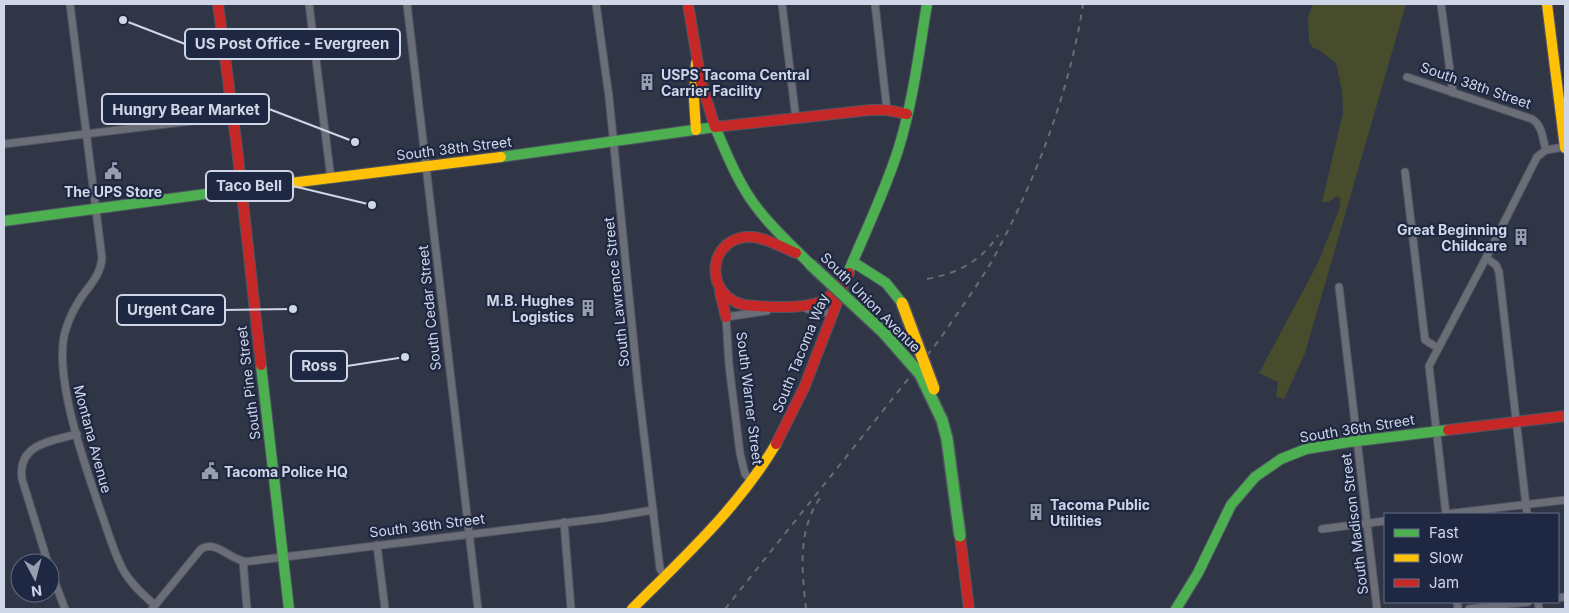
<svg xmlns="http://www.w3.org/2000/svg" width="1569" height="613" font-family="Inter,sans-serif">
<rect width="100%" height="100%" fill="#303645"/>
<polygon fill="#474c2d" points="1313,4 1406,4 1305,353 1284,399 1276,396 1278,382 1259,373 1318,263 1340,207 1340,198 1337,196 1329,202 1322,202 1343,113 1342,91 1336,63 1319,50 1312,47 1309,41 1308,17"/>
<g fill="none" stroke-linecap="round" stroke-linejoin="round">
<g stroke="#4e5461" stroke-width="9">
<g id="street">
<path d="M 70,4 L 102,258 C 100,278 88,286 79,301 C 72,312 67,324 64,336 C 55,384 87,471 103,518 C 109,535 114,552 122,568 C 130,583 142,594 155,605"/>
<polyline points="309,4 331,179"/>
<polyline points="407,4 478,609"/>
<polyline points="596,4 609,97 638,385 660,569 665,576"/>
<polyline points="782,4 796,119"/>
<polyline points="875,4 887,110"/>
<polyline points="1441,4 1453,93"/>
<path d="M 1407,77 L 1532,119 C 1543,126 1542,138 1546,150"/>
<polyline points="4,144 232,116"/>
<polyline points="1405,172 1425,340 1438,348"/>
<polyline points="1486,258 1496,265 1499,272 1527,514"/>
<polyline points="1339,287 1377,609"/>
<polyline points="807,309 834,314"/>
<polyline points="752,481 745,474 740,453 729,365 726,317 767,311"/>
<polyline points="1446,514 1429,366 1486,258 1537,157 1546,150 1565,147"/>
<polyline points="1446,514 1565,500"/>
<polyline points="564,522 571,609"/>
<polyline points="1322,529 1385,521"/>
<polyline points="377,545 385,609"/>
<polyline points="243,561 247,609"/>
<path d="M 48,563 L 22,479 C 17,444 51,441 77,434"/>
<polyline points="50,569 65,609"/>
<polyline points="1558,598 1565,597"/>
<polyline points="1457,602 1458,609"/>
<polyline points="1538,602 1539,609"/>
<path d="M 152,609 L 201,549 C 215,540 229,558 243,561 C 246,562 249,561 251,561 L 605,518 L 653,510"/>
<polyline points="1469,609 1528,602"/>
</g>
</g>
<g stroke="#4e5461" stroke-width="12">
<g id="fast">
<path d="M 501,157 L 715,127 C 726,152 736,178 752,201 C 768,224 790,244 810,264"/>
<polyline points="4,221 258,187"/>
<polyline points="853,262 886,283 902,303"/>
<path d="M 850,268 C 867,228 886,189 899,147 C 913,101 919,52 927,4"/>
<polyline points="261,365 289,609"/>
<polyline points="1176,609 1198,573 1231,505 1255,477 1281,459 1306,449 1349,442 1448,430"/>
</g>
</g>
<g stroke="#4e5461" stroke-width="12">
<g id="slow">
<polyline points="1547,4 1565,148"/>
<polyline points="696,63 694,99 696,130"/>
<polyline points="258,187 501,157"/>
<path d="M 632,609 C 684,557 738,508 776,444"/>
</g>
</g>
<g stroke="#4e5461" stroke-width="12">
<g id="jam">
<polyline points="218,4 237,148 261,365"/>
<polyline points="688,4 701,82 715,127 870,110 887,110 907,114"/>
<path d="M 796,253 C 781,247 762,235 745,237 C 706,242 705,297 745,305 C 765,307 809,310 826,299 C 835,293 842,282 849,273"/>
<polyline points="720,292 726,317"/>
<polyline points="1448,430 1565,416"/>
<polyline points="776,444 804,388 843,287"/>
<polyline points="960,536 969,609"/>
</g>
</g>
<use href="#street" stroke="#6b6d77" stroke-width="7"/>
<use href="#fast" stroke="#4caf50" stroke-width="10"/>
<use href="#slow" stroke="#ffc107" stroke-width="10"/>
<use href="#jam" stroke="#c62828" stroke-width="10"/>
<g stroke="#676c77" stroke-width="2" stroke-dasharray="6 6" stroke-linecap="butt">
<path d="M 927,279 C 956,274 982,261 998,235"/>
<path d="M 725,609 L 940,339 C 958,312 977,287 993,259 C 1035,182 1070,91 1083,4"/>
<path d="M 806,609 C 802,572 797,531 820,498"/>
</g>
<g stroke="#4e5461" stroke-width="14" stroke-linecap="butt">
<polyline id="fast-bridge" points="810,264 884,333 920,374 942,420 947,439 960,536"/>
</g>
<g stroke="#4e5461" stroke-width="14" stroke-linecap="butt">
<polyline id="slow-bridge" points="902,303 934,389"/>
</g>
<use href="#fast-bridge" stroke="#4caf50" stroke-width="11"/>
<use href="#slow-bridge" stroke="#ffc107" stroke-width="11"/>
</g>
<defs>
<g id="building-bare" transform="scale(1.35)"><path d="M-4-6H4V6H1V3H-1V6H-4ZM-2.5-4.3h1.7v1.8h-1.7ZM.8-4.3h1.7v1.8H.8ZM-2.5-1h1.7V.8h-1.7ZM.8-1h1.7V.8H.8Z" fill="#979eae" stroke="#1f2842" stroke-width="2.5" paint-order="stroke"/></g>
<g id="civic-bare" transform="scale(1.35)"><path d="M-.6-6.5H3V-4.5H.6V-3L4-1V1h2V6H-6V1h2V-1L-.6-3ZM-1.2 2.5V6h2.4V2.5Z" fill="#979eae" stroke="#1f2842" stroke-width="2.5" paint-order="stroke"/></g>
</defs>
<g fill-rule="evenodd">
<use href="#building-bare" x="647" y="82"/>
<use href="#civic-bare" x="113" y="171"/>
<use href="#building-bare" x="1521" y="237"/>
<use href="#building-bare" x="588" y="308"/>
<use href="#civic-bare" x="210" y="471"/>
<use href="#building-bare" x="1036" y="512"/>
</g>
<g text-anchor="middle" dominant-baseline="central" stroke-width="4.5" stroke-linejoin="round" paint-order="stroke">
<g font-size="14" font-weight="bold" fill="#cfd6e7" stroke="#1f2842" text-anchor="start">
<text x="661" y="74">USPS Tacoma Central<tspan x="661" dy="16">Carrier Facility</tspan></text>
<text x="113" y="191" text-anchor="middle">The UPS Store</text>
<text x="1507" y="229" text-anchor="end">Great Beginning<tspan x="1507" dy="16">Childcare</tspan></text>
<text x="574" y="300" text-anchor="end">M.B. Hughes<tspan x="574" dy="16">Logistics</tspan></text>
<text x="224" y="471">Tacoma Police HQ</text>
<text x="1050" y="504">Tacoma Public<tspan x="1050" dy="16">Utilities</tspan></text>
</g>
<g font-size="14" fill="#cfd6e7" stroke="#1f2842">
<text transform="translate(1476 85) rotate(19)">South 38th Street</text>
<text transform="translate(454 148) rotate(-7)">South 38th Street</text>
<text transform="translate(616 292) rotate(-96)">South Lawrence Street</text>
<text transform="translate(871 302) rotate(45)">South Union Avenue</text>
<text transform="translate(429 308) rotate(-96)">South Cedar Street</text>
<text transform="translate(800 353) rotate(-68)">South Tacoma Way</text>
<text transform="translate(248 383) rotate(-97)">South Pine Street</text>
<text transform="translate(750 398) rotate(83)">South Warner Street</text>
<text transform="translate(1357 428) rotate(-9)">South 36th Street</text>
<text transform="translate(93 439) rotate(75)">Montana Avenue</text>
<text transform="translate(1354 524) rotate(-97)">South Madison Street</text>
<text transform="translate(427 525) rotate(-7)">South 36th Street</text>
</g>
</g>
<path fill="none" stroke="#cfd6e7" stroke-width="2" d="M123 20L185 44M355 142L269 109M372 205L293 186M293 309L225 310M405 357L347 366"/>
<g fill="#cfd6e7" stroke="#1f2842" stroke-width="2">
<circle cx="123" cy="20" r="5"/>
<circle cx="355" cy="142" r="5"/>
<circle cx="372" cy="205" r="5"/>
<circle cx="293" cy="309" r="5"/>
<circle cx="405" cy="357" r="5"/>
</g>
<g fill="#1f2842" stroke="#cfd6e7" stroke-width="2">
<rect x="185" y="29" width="215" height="30" rx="5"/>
<rect x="102" y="94" width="167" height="30" rx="5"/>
<rect x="206" y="171" width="87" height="30" rx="5"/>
<rect x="117" y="295" width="108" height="30" rx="5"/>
<rect x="291" y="351" width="56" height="30" rx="5"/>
</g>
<g font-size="15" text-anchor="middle" font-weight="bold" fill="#cfd6e7">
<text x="292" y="49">US Post Office - Evergreen</text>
<text x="186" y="115">Hungry Bear Market</text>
<text x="249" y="191">Taco Bell</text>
<text x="171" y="315">Urgent Care</text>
<text x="319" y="371">Ross</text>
</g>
<rect width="1569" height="613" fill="none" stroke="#cfd6e7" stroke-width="10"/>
<rect x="1384" y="513" width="175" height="90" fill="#1f2842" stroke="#656e84"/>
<rect x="1394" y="529" width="25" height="8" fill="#4caf50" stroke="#656e84"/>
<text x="1429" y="538" font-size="15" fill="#cfd6e7">Fast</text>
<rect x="1394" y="554" width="25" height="8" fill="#ffc107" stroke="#656e84"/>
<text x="1429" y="563" font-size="15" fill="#cfd6e7">Slow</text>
<rect x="1394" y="579" width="25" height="8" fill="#c62828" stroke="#656e84"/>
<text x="1429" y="588" font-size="15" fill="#cfd6e7">Jam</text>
<g transform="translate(35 578) rotate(173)"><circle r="24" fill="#1f2842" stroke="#656e84"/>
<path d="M0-4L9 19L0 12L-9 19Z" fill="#979eae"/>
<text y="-8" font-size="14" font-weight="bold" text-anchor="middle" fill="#cfd6e7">N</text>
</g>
</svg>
